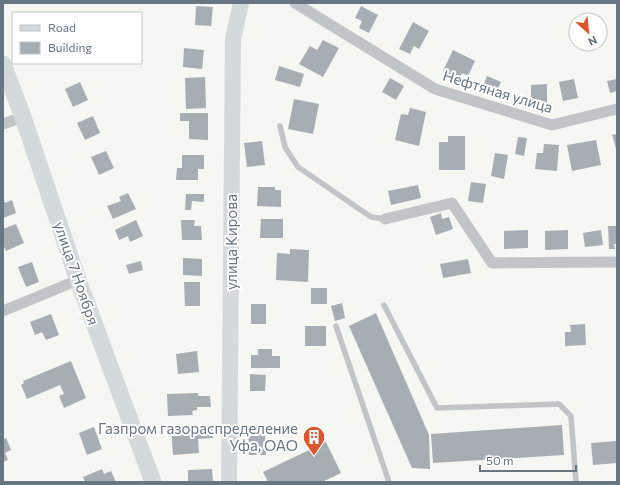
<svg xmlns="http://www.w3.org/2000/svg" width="620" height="485" font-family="Commissioner,sans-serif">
<rect width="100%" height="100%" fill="#f6f6f3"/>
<g fill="#a6aeb4">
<polygon points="196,6 213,7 211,26 195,25"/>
<polygon points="361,6 378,15 369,33 359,28 362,21 355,18"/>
<polygon points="413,22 429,31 419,49 414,46 410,54 399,49"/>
<polygon points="323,40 339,48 323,77 299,64 310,46 317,50"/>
<polygon points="184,48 204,50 202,69 183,67"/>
<polygon points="453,50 475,61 468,76 462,73 459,79 443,71"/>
<polygon points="279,66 304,74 300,87 275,80"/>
<polygon points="487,76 501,82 495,95 482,89"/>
<polygon points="205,77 206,108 186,109 185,78"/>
<polygon points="390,78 404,86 396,100 382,92"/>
<polygon points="574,79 578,98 563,101 559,82"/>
<polygon points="617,79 617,91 610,93 607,81"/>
<polygon points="80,82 88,100 73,107 65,89"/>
<polygon points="547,84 547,103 531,104 531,85"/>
<polygon points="294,99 319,104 313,134 288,129"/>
<polygon points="410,108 426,112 419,146 395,140 401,114 408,115"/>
<polygon points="180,113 208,113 208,140 189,139 189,121 180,121"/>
<polygon points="93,116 100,133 85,140 77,123"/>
<polygon points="617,134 617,152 612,135"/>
<polygon points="448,136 465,136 465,170 439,170 439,142 448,142"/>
<polygon points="518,137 527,138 524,156 515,154"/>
<polygon points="596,140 601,165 572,171 567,145"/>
<polygon points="262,141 265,165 247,167 244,143"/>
<polygon points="544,144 559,145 557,171 535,169 537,153 543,153"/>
<polygon points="106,151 114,168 99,175 91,157"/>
<polygon points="495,153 508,155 504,179 491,176"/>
<polygon points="182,155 204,155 204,169 198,169 198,180 176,180 177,168 182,168"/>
<polygon points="471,182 486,184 483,203 468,201"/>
<polygon points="418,185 421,198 391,205 388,191"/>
<polygon points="258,187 275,187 275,190 281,190 281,207 257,206"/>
<polygon points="128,193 136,209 113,219 107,206 121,201 119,197"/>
<polygon points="186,194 204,194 204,202 192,201 191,210 185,210"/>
<polygon points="3,198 5,203 12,200 16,213 3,218"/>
<polygon points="441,213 442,219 449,217 453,229 436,235 430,217"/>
<polygon points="261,219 283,219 283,238 260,238"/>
<polygon points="136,220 143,236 130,242 128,236 119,240 115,230"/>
<polygon points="181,220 195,220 194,226 201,226 202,240 182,240"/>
<polygon points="16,224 24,243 6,251 3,245 3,229"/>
<polygon points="608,226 617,226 617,244 614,244 615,249 609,249"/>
<polygon points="528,230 528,248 504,249 504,231"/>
<polygon points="568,230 568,249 545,250 545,231"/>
<polygon points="601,230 603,245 585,247 583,233"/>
<polygon points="290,249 309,250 308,282 276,280 277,253 290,254"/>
<polygon points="183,258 202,259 202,276 183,275"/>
<polygon points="468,259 471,273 443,278 440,264"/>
<polygon points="141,261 143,270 129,274 126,265"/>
<polygon points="32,262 39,282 26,287 18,267"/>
<polygon points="184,282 200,282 200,306 185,306"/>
<rect x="311" y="288" width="16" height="16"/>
<polygon points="342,303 345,318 335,321 331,306"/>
<rect x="251" y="304" width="15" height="20"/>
<polygon points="376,313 429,435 430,469 412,468 349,326"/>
<polygon points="51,314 59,335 46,340 42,332 35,335 30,322"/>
<polygon points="585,324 586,345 565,346 565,332 571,332 570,325"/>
<rect x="305" y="326" width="21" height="20"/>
<polygon points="258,349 272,349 272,356 280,356 280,368 251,368 251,355 258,355"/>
<polygon points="197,351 199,372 178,374 176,354"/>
<polygon points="71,361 86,398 64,408 59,396 64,394 60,385 27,399 21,385 24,383 23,381"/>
<polygon points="250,374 266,375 265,391 250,391"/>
<polygon points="198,393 198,396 210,396 211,407 197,407 197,410 192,411 193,415 168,416 167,394"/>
<polygon points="212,425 213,438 198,439 199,453 173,455 171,428"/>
<polygon points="562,425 564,455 433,463 431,434"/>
<polygon points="94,427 102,449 87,455 79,433"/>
<polygon points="265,430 266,455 249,455 248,431"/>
<polygon points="6,438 11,450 5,453 8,460 3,462 3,440"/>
<polygon points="616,441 617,463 593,465 591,443"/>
<polygon points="326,442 341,473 322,482 268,482 263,472"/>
<polygon points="102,469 104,474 111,471 116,482 85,482 83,477"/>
<polygon points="212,469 213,482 188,482 188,470"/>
</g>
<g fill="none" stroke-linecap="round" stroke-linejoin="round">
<g stroke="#c1c5c8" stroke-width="5.5">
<polyline points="280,126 285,147 298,167 371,217 385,219"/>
<polyline points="384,305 437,408 559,404 571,416 576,482"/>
<polyline points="336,326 389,482"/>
</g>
<g stroke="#c1c5c8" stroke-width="11">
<polyline points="295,3 435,89 552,125 617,109"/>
<polyline points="3,124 23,117"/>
<polyline points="385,219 452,203 492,263 617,262"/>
<polyline points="3,311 78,280"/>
</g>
<polyline stroke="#d4d9dc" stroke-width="16" points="229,482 233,39 241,3"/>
<polyline stroke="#d4d9dc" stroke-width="17" points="3,64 23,117 78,280 153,482"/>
</g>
<defs>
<g id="building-pin" transform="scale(1.15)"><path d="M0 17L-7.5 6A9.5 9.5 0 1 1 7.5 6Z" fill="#de542b" stroke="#fff"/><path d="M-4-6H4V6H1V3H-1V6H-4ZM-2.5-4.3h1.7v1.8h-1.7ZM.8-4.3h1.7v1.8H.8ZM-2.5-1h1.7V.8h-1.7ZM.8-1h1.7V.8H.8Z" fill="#fff"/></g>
</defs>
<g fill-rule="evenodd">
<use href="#building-pin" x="314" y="437"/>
</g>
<g text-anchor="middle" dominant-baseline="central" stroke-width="4" stroke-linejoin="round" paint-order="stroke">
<g font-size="15" fill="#667683" stroke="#fff">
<text transform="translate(498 91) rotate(17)">Нефтяная улица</text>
<text transform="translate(231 242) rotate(-90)">улица Кирова</text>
<text transform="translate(77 273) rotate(71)">улица 7 Ноября</text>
</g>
<g font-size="15" fill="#667683" stroke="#fff" text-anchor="end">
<text x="298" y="428">Газпром газораспределение<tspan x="298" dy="17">Уфа, ОАО</tspan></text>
</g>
</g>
<rect width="620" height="485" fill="none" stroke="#667683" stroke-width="8"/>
<rect x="12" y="12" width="130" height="52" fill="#ffffff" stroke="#c2c8cd"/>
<rect x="20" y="25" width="20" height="6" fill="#d4d9dc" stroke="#c2c8cd"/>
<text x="48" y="32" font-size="12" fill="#667683">Road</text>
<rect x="20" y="42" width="20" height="12" fill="#a6aeb4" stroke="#c2c8cd"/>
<text x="48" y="52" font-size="12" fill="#667683">Building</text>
<g transform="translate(588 32) rotate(153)"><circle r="19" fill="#ffffff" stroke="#c2c8cd"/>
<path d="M0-3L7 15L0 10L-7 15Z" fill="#de542b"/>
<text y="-6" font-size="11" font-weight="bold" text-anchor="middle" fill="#667683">N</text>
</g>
<path d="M480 465v6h96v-6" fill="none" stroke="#667683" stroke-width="2"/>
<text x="486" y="465" font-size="12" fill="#667683" stroke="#ffffff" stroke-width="3" paint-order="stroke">50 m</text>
</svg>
